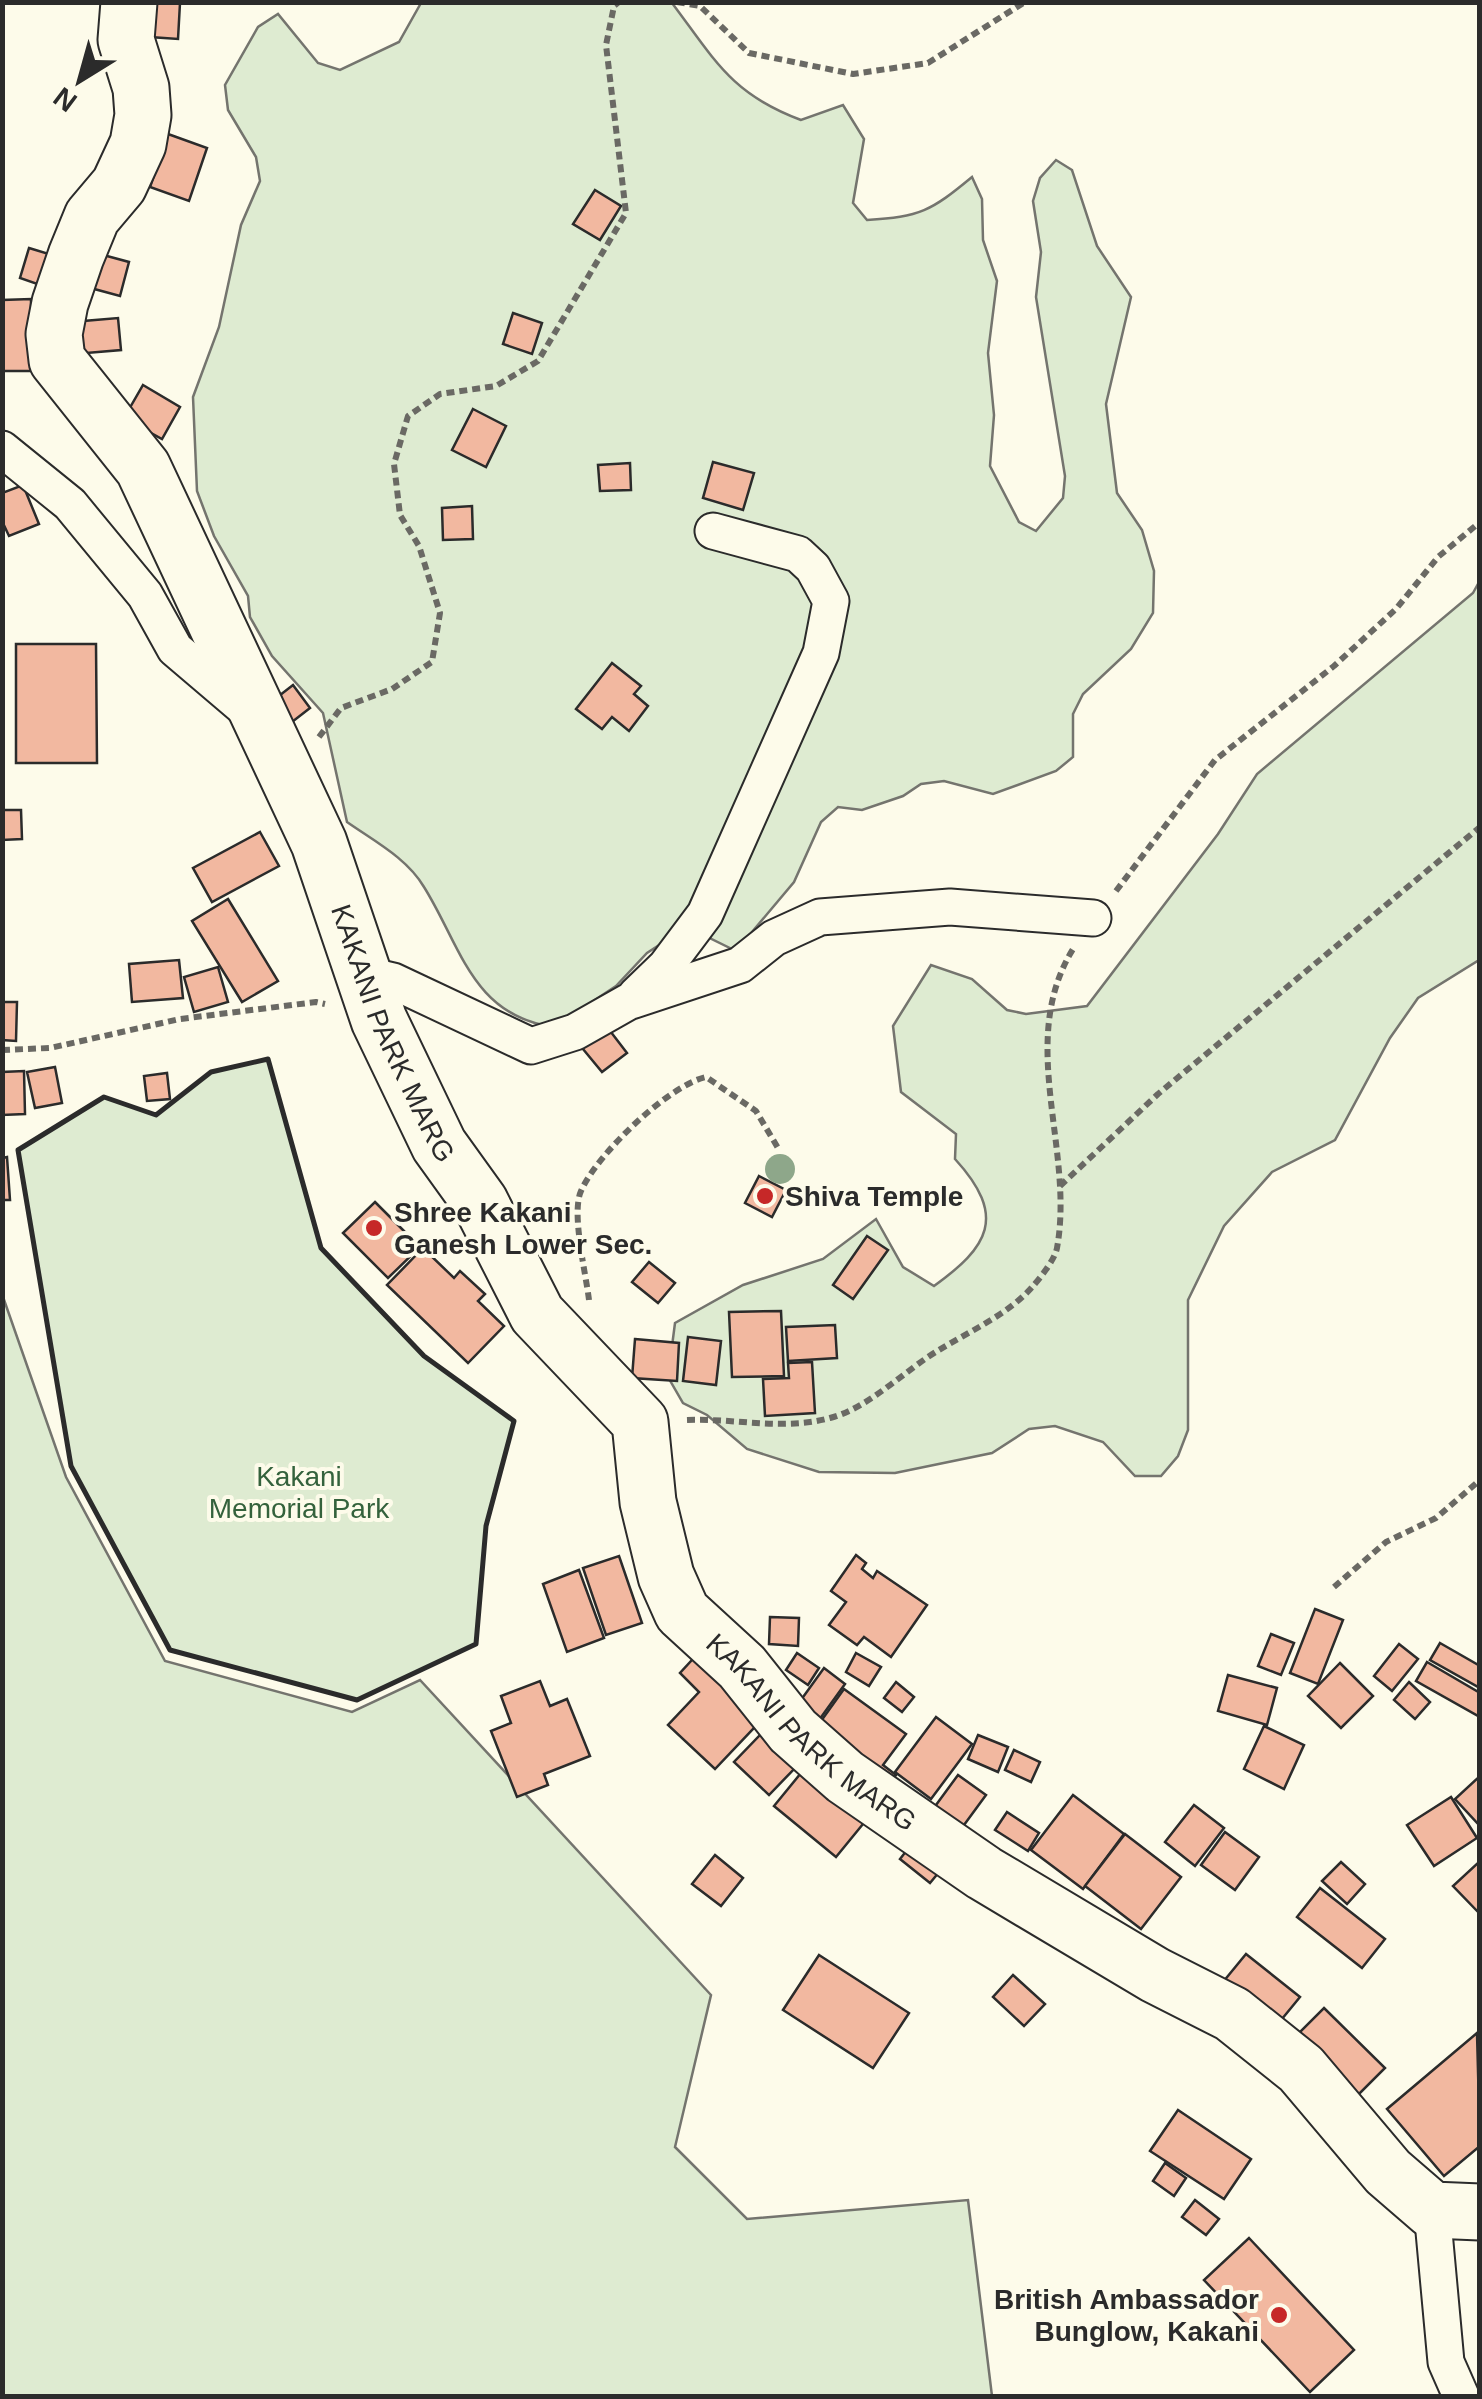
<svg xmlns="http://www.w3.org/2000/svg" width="1482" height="2399" font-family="Helvetica,sans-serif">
<rect width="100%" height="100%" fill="#fdfbea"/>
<g fill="#deebd1" stroke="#74746e" stroke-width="2.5">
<path d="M 421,3 L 672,3 C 715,60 731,94 801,120 L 843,105 L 864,139 L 853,203 L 867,220 C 920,217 931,211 972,177 L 982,199 L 983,240 L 997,281 L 988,353 L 994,415 L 990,466 L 1019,522 L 1036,531 L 1063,498 L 1065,476 L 1036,297 L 1041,252 L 1033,201 L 1040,178 L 1056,160 L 1072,170 L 1097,246 L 1131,297 L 1106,404 L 1117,493 L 1142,530 L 1154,571 L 1153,613 L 1131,649 L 1083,694 L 1073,714 L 1073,757 L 1056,771 L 993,794 L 944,781 L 921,784 L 903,796 L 862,810 L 838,807 L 821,822 L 794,882 L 736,951 L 687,927 L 647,953 L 616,986 L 554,1027 C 472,1016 461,946 424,887 C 407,858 374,841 347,822 L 323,713 L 272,656 L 250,617 L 248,596 L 214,536 L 197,491 L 193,397 L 219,327 L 241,225 L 260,181 L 256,157 L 228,110 L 225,85 L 258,27 L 278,14 L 318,63 L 340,70 L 399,42 Z"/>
<path d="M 1479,582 L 1479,960 L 1418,998 L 1390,1038 L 1335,1140 L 1272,1172 L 1224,1226 L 1188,1300 L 1188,1430 L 1178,1456 L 1161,1476 L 1135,1476 L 1103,1442 L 1055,1426 L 1029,1429 L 992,1453 L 895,1473 L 819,1472 L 747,1449 L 707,1415 L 683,1403 L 668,1377 L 675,1323 L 743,1285 L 823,1259 L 876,1219 L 903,1267 L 934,1286 C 988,1247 1008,1217 955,1159 L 956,1134 L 901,1092 L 893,1026 L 931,965 L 972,979 L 1007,1010 L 1026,1014 L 1087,1006 L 1218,834 L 1257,774 L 1473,593 Z"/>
<polygon points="268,1059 321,1248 424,1356 514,1421 486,1526 476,1644 357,1700 170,1650 71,1466 18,1150 104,1097 156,1115 211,1072"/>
<polygon points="2,1294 66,1477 165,1661 352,1712 420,1680 711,1995 675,2147 747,2219 968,2200 992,2396 3,2396"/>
</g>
<g fill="#f2b8a0" stroke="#2b2b2b" stroke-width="2.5">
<polygon points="151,2 180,3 178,39 150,37"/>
<polygon points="168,134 207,148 189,201 150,187"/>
<polygon points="595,190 621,206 600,240 573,224"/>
<polygon points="29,248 49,254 40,285 20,278"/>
<polygon points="96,253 129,262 120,296 87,287"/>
<polygon points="31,299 31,371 2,371 2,300"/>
<polygon points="513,313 542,323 532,354 503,344"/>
<polygon points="118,318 121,350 75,354 72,322"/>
<polygon points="143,385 180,407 162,439 124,418"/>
<polygon points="473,409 506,426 486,467 452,450"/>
<polygon points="713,462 754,473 743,510 703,498"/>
<polygon points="630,463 631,490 600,491 598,465"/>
<polygon points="23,485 39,524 9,536 2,521 2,493"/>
<polygon points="472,506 473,539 443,540 442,508"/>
<polygon points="16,644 96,644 97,763 16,763"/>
<polygon points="612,663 641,686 634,694 648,706 629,731 612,717 602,729 576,709"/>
<polygon points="293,685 310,708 292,722 275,699"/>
<polygon points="2,810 21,810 22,839 2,840"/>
<polygon points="260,832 279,866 212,902 193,868"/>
<polygon points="228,899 278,981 242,1002 192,921"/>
<polygon points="179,960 183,998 132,1002 129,964"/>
<polygon points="218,967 228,1002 194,1012 184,977"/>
<polygon points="2,1002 17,1002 16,1041 2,1040"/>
<polygon points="604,1023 627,1053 602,1072 578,1043"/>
<polygon points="55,1067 62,1103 35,1108 27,1072"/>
<polygon points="24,1071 25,1114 2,1115 2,1072"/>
<polygon points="167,1073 170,1099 147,1101 144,1076"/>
<polygon points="7,1157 10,1200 2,1200 2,1158"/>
<polygon points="759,1176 786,1190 772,1217 745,1203"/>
<polygon points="375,1202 420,1247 388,1278 343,1233"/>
<polygon points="867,1236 888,1250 853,1299 833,1285"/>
<polygon points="423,1248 454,1278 460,1271 485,1294 478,1301 504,1326 468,1363 387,1285"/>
<polygon points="649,1262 675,1283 658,1303 632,1282"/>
<polygon points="781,1311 784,1376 732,1377 729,1312"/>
<polygon points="835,1325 837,1358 788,1361 786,1327"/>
<polygon points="688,1337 721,1341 716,1385 683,1381"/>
<polygon points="635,1339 679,1343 677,1381 632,1378"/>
<polygon points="812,1362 815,1413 765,1416 763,1379 789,1378 788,1363"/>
<polygon points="856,1555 866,1563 862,1569 873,1578 877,1571 927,1605 891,1657 864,1637 857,1645 829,1625 846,1602 831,1591"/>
<polygon points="619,1556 642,1623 606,1635 583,1568"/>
<polygon points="579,1570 604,1638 567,1652 543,1584"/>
<polygon points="1315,1609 1343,1620 1318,1684 1290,1673"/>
<polygon points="770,1617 799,1618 798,1646 769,1644"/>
<polygon points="1271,1634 1294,1643 1281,1675 1258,1666"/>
<polygon points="1440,1643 1480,1666 1480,1688 1430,1660"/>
<polygon points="1399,1644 1418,1659 1392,1691 1374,1676"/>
<polygon points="703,1648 770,1711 715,1769 668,1725 699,1692 680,1673"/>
<polygon points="797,1653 819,1668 808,1685 786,1670"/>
<polygon points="856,1653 881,1667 869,1686 846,1672"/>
<polygon points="1427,1662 1480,1693 1480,1717 1416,1681"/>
<polygon points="1340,1663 1373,1696 1341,1728 1308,1696"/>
<polygon points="824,1668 845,1684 814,1727 793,1711"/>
<polygon points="1228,1675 1277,1688 1267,1725 1218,1711"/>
<polygon points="540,1681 550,1706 567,1699 590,1756 544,1774 548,1785 517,1797 491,1731 511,1723 501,1696"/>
<polygon points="896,1682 914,1697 902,1712 884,1698"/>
<polygon points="1409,1682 1430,1702 1415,1719 1394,1700"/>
<polygon points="844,1689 906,1734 883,1765 896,1775 883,1792 816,1728"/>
<polygon points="936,1717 972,1744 931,1799 895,1772"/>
<polygon points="1264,1726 1304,1745 1284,1789 1244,1769"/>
<polygon points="761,1734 796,1767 769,1795 734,1762"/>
<polygon points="978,1735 1008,1747 998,1772 968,1759"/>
<polygon points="1014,1750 1040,1762 1031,1782 1005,1770"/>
<polygon points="810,1762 872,1813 836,1857 774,1806"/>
<polygon points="958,1775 986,1795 953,1840 925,1820"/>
<polygon points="1480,1776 1480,1826 1455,1799"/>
<polygon points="1073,1795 1124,1834 1083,1889 1031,1850"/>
<polygon points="1451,1797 1477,1838 1434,1866 1407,1825"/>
<polygon points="1194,1805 1224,1828 1195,1866 1165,1842"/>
<polygon points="1007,1812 1039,1833 1028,1851 995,1830"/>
<polygon points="1225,1832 1259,1857 1235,1890 1201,1865"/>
<polygon points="1125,1834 1181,1877 1141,1929 1085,1886"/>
<polygon points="918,1836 949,1860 930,1883 900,1859"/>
<polygon points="715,1855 743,1878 721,1906 692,1884"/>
<polygon points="1480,1861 1480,1914 1453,1886"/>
<polygon points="1341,1862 1365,1884 1347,1904 1322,1881"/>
<polygon points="1320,1888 1385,1939 1362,1968 1297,1917"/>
<polygon points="1246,1954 1300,1997 1277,2025 1223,1982"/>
<polygon points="819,1955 909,2013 873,2068 783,2010"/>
<polygon points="1013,1975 1045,2004 1024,2026 993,1997"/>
<polygon points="1324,2008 1385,2068 1354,2099 1293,2039"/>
<polygon points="1477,2033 1480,2146 1444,2176 1387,2109"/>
<polygon points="1178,2110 1251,2159 1224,2199 1150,2151"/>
<polygon points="1165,2163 1186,2178 1174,2196 1153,2181"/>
<polygon points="1195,2200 1219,2219 1206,2235 1182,2217"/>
<polygon points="1249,2238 1354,2350 1310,2392 1204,2280"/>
</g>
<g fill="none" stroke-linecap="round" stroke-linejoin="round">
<g stroke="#2b2b2b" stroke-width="39">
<g id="minor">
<polyline points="2,449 70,504 145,595 175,649 249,712"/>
<polyline points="363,974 393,981 531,1046 575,1032 628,1002 740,965 774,938 820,917 950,907 1093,918"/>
<polyline points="636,995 666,966 705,914 821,653 831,601 813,568 798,554 713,531"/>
<polyline points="1432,2210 1446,2362 1461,2396"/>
</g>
</g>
<g stroke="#2b2b2b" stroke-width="59">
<g id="primary">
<path id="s1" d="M 129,2 L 126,40 L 141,88 L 143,115 L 138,144 L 119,185 L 92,217 L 76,256 L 60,303 L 54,334 L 57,360 L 143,468 L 319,843 L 379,1020 L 439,1145 L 480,1202 L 537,1314 L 640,1422 L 648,1502 L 666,1576 L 682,1612 L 742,1667 L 793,1731 L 845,1777 L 984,1873 L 1155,1975 L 1232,2014 L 1301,2069 L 1388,2172 L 1432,2210 L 1480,2212"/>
</g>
</g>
<g stroke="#6a6964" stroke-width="6" stroke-dasharray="8 5" stroke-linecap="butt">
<polyline points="677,2 700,6 749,53 853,74 928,63 1025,2"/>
<polyline points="319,737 341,708 392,689 432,662 440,613 419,546 400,515 394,464 408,416 440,394 496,386 538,361 626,213 606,45 614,6 619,2"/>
<polyline points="1116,891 1215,760 1334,666 1396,609 1438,557 1480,522"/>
<polyline points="2,1050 50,1048 180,1019 316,1002 325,1004"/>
<polyline points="1060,1186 1158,1094 1480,827"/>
<path d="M 589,1300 C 586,1274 571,1213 581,1191 C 597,1154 669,1085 706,1077 L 756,1111 L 778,1148"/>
<path d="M 687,1420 C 735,1418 783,1431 830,1418 C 869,1408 905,1370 939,1350 C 970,1331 1009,1314 1033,1286 C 1041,1277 1055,1259 1057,1248 C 1075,1149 1016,1042 1073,949"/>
<polyline points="1334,1587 1386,1542 1436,1518 1480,1480"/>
</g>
<use href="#minor" stroke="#fdfbea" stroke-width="35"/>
<use href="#primary" stroke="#fdfbea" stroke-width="55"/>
<polygon stroke="#2b2b2b" stroke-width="5" points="268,1059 321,1248 424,1356 514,1421 486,1526 476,1644 357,1700 170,1650 71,1466 18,1150 104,1097 156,1115 211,1072"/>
</g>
<circle fill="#8ea78a" cx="780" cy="1169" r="15"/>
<g fill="#c62828" stroke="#fdfbea" stroke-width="4">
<circle cx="765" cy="1196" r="10"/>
<circle cx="374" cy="1228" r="10"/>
<circle cx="1279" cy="2315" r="10"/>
</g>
<g text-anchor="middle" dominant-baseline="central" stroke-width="8" stroke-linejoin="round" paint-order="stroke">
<g font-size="28" fill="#2b2b2b" stroke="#fdfbea">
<text stroke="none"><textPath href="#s1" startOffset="1138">KAKANI PARK MARG</textPath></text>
<text stroke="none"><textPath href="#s1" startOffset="1978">KAKANI PARK MARG</textPath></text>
</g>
<g font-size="28" font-weight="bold" fill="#2b2b2b" stroke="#fdfbea" text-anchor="start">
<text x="785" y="1196">Shiva Temple</text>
<text x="394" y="1212">Shree Kakani<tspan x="394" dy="32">Ganesh Lower Sec.</tspan></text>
<text x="1259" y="2299" text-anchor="end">British Ambassador<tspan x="1259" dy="32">Bunglow, Kakani</tspan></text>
</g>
<g font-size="28" fill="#34623c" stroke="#fdfbea">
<text x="299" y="1476">Kakani<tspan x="299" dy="32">Memorial Park</tspan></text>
</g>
</g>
<rect width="1482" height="2399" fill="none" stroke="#2b2b2b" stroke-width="10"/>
<g transform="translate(80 80) rotate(217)" stroke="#fdfbea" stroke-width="8" paint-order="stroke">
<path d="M0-8L18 38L0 25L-18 38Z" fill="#2b2b2b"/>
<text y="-15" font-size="28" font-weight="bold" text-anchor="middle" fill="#2b2b2b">N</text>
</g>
</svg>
